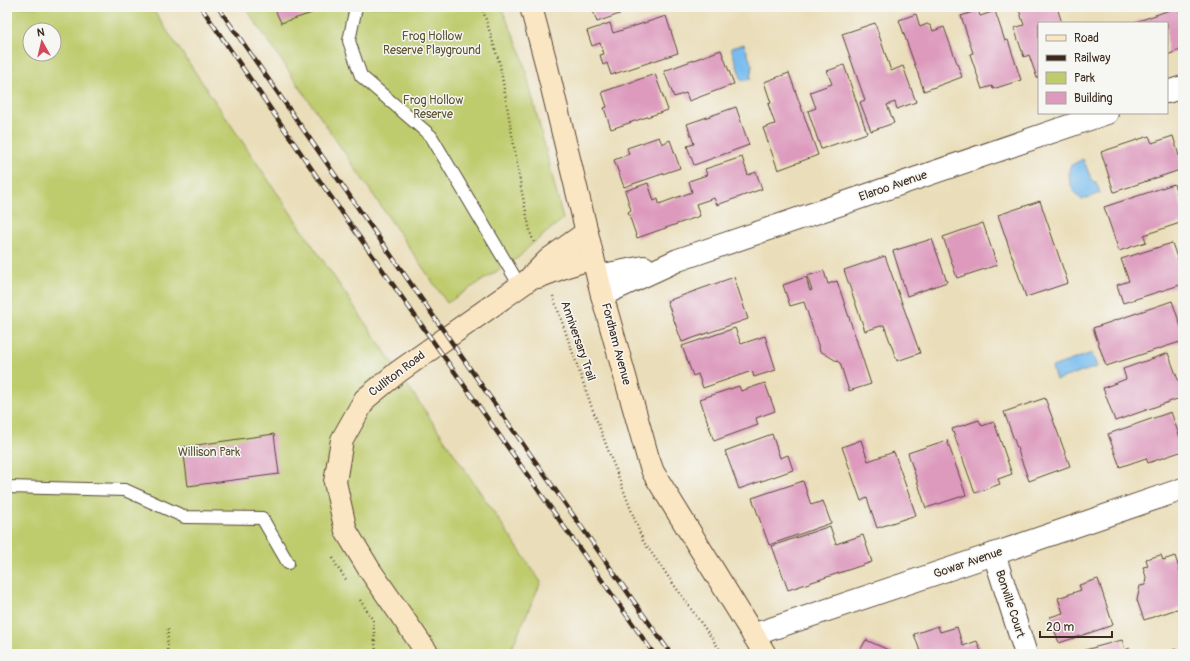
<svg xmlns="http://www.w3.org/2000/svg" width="1190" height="661" font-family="Pangolin,sans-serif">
<rect width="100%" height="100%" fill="#f6f6f2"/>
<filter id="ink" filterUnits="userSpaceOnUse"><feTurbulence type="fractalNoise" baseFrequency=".025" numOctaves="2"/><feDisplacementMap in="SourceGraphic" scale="8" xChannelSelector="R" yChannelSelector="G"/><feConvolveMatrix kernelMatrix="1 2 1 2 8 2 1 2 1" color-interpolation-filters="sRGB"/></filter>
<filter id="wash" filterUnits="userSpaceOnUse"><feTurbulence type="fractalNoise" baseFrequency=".012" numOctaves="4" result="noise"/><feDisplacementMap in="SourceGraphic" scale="16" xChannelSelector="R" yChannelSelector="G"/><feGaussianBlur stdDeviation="0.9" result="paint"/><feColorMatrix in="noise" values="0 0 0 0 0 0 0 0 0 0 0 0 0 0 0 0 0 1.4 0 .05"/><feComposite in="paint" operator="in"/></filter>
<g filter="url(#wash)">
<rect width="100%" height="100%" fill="#eadeba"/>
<g fill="#bfcc6e" stroke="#7d7b46" fill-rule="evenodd">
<path d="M 7,7 L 151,7 L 541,582 L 509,654 L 7,654 ZM 30,30 L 54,30 L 54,54 L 30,54 Z"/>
<polygon points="245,7 501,7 521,52 563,219 531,245 519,257 447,303"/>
</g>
<g fill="#79bdef" stroke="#5a7486">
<polygon points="744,44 752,66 750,79 742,81 731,48"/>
<path d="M 1083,159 L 1092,181 L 1096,182 L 1100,193 L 1082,200 C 1070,189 1068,182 1070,166 Z"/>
<polygon points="1092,353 1097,367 1056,380 1052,367"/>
</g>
<g id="blocks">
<g fill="#dd9abd">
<polygon points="274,7 310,7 312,13 281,23"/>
<polygon points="587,7 639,7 597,22 592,8 588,9"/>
<polygon points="1029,7 1057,7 1062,23 1039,23 1039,77 1037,78 1029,55 1024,57 1014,28 1024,25 1019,10"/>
<polygon points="1178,7 1183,20 1183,49 1167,55 1167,23 1133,23"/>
<polygon points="978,10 980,16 995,11 1005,41 1008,40 1021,80 993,89 992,86 982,89 970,54 973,53 961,16"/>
<polygon points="916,14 920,27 927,24 931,26 933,31 944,27 962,77 924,91 899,20"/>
<polygon points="666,16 678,53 611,75 607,63 603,65 600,55 604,54 600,43 592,46 587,31 610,23 613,33"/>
<polygon points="875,23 891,71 903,66 916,102 897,109 895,102 887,105 894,123 871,131 860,102 865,100 842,34"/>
<polygon points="721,50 734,84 689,101 686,93 674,97 664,71"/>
<polygon points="844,65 867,133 821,149 808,111 816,108 810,92 832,84 827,71"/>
<polygon points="789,73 818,155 778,170 763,128 775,124 768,104 771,103 764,82"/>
<polygon points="655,74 668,110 611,129 604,108 607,107 602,92"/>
<polygon points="736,107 749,145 694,165 687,146 694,144 687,124"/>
<polygon points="1149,136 1152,143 1173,136 1183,169 1114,192 1101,152"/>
<polygon points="659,137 662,144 670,140 680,168 624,187 614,160 629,154 627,148"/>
<polygon points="742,157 748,175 756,172 762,189 717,205 714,198 696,204 700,216 637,238 628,212 631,210 625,191 648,183 654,201 658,199 659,204 692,192 689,181 707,175 705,169"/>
<polygon points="1174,184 1183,211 1183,222 1144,235 1146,242 1119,251 1104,207"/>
<polygon points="1040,201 1068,283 1026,297 998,215"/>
<polygon points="983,223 997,265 957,278 943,237"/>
<polygon points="932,239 947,282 907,296 893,251"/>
<polygon points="1172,243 1183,275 1183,284 1123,303 1117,285 1129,281 1121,259"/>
<polygon points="885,256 920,353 897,361 884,325 865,331 844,270"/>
<polygon points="824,271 828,284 837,281 871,384 849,391 840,363 820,351 804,302 790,306 783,285 806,277 810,291 812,290 807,276"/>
<polygon points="734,277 748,319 682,342 667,301"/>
<polygon points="1172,301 1183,333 1183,341 1106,366 1093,328"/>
<polygon points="735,328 741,344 765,336 776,370 754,377 752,371 703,388 698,374 693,376 682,346"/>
<polygon points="1168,353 1183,393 1183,397 1115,421 1103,388 1126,379 1123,369"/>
<polygon points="765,383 775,411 756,418 758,425 714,441 700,399 739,386 741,391"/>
<polygon points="1045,398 1070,466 1029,481 1004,412"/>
<polygon points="1171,412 1183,446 1183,451 1148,463 1146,458 1120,467 1108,434"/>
<polygon points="979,420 982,426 994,422 1012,474 998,479 1000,484 975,493 952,429"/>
<polygon points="274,434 279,474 188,486 183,447"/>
<polygon points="772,434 780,458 788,455 793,470 739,489 725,451"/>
<polygon points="861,440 868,461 894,452 916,515 877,528 867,498 861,501 842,447"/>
<polygon points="947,440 966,495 926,508 908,453"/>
<polygon points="803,481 811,505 823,501 831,523 769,545 752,498"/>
<polygon points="830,526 836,544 863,535 872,562 788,590 772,546"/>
<polygon points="1161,555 1163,560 1175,556 1183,580 1183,607 1144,620 1137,600 1140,586 1145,585 1146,577 1143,567 1148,566 1146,559"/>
<polygon points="1098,579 1113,625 1059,643 1050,617 1063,613 1058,598 1081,590 1079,585"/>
<polygon points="938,626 940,632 957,627 963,646 977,641 982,654 921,654 914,634"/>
<polygon points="866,640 893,652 892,654 858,654"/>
<polygon points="1122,640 1125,650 1130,648 1132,654 1086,654 1085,650"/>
<polygon points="1176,649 1177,654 1162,654"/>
</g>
</g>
</g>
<g filter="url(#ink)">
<use href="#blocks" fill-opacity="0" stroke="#554535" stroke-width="1"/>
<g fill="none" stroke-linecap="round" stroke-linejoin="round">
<g stroke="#554535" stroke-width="14">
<g id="lane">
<polyline points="356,7 349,41 361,76 431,136 520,286"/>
<polyline points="7,487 125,490 185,517 262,518 288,563"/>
</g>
</g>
<g stroke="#554535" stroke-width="24">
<g id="street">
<polyline points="1167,92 1183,87"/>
<polyline points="598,276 644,267"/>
<polyline points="602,295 678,260 1107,113"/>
<polyline points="994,554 1026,654"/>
<polyline points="753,635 994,554 1183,489"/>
</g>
</g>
<g stroke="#554535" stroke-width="24">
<g id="secondary">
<polyline points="531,7 546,63 602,295 648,458 653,472 664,490 765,654"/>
<polyline points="538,277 567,266 593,258"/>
<polyline points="428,654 369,569 346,531 335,482 342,440 365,399 398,372 527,281 549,259 587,232"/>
</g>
</g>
<g stroke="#554535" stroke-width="2.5" stroke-dasharray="1 3" stroke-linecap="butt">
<polyline points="482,7 500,65 522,193 531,235 534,242"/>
<polyline points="553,296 592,408 643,541 723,654"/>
<polyline points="333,558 336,565 347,581"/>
<polyline points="360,600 373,620 376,654"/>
<polyline points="167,654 168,629"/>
</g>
<use href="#lane" stroke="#fff" stroke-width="12"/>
<use href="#street" stroke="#fff" stroke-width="22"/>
<use href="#secondary" stroke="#fbe6c4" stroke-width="22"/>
<g stroke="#3b2a1e" stroke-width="4.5">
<g id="rail">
<polyline points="201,7 324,187 654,654"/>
<polyline points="218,7 487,393 671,654"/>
</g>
</g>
<use href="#rail" stroke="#f6f6f2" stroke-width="3" stroke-dasharray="9" stroke-linecap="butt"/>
</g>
</g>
<g text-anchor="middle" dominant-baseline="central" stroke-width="3" stroke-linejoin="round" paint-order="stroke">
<g font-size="12" fill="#5c5232" stroke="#f6f6f2">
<text x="432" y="36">Frog Hollow<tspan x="432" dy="14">Reserve Playground</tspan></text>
<text x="433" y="100">Frog Hollow<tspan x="433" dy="14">Reserve</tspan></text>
<text x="209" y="452">Willison Park</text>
</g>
<g font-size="12" fill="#3b2a1e" stroke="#f6f6f2">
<text transform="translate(893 186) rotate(-19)">Elaroo Avenue</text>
<text transform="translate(578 341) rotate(71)">Anniversary Trail</text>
<text transform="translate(616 344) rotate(75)">Fordham Avenue</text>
<text transform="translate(397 374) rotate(-37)">Culliton Road</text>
<text transform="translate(968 563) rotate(-19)">Gowar Avenue</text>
<text transform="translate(1010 604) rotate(72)">Bonville Court</text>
</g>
</g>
<rect width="1190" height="661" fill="none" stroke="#f6f6f2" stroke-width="24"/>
<rect x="1038" y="22" width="130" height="92" fill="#f6f6f2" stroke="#aba49d"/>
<rect x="1046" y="35" width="20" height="6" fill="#fbe6c4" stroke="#aba49d"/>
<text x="1074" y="42" font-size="12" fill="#3b2a1e">Road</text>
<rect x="1046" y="55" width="20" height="6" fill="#3b2a1e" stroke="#aba49d"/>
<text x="1074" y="62" font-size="12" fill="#3b2a1e">Railway</text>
<rect x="1046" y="72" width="20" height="12" fill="#bfcc6e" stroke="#aba49d"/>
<text x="1074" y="82" font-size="12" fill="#3b2a1e">Park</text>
<rect x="1046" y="92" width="20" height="12" fill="#dd9abd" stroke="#aba49d"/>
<text x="1074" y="102" font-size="12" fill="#3b2a1e">Building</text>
<g transform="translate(42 42) rotate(352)"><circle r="19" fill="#f6f6f2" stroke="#aba49d"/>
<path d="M0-3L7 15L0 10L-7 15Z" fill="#d1495b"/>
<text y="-6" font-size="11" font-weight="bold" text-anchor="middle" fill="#3b2a1e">N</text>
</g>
<path d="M1040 631v6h72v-6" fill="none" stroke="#3b2a1e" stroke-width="2"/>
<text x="1046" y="631" font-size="12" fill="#3b2a1e" stroke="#f6f6f2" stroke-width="3" paint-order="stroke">20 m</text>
</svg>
